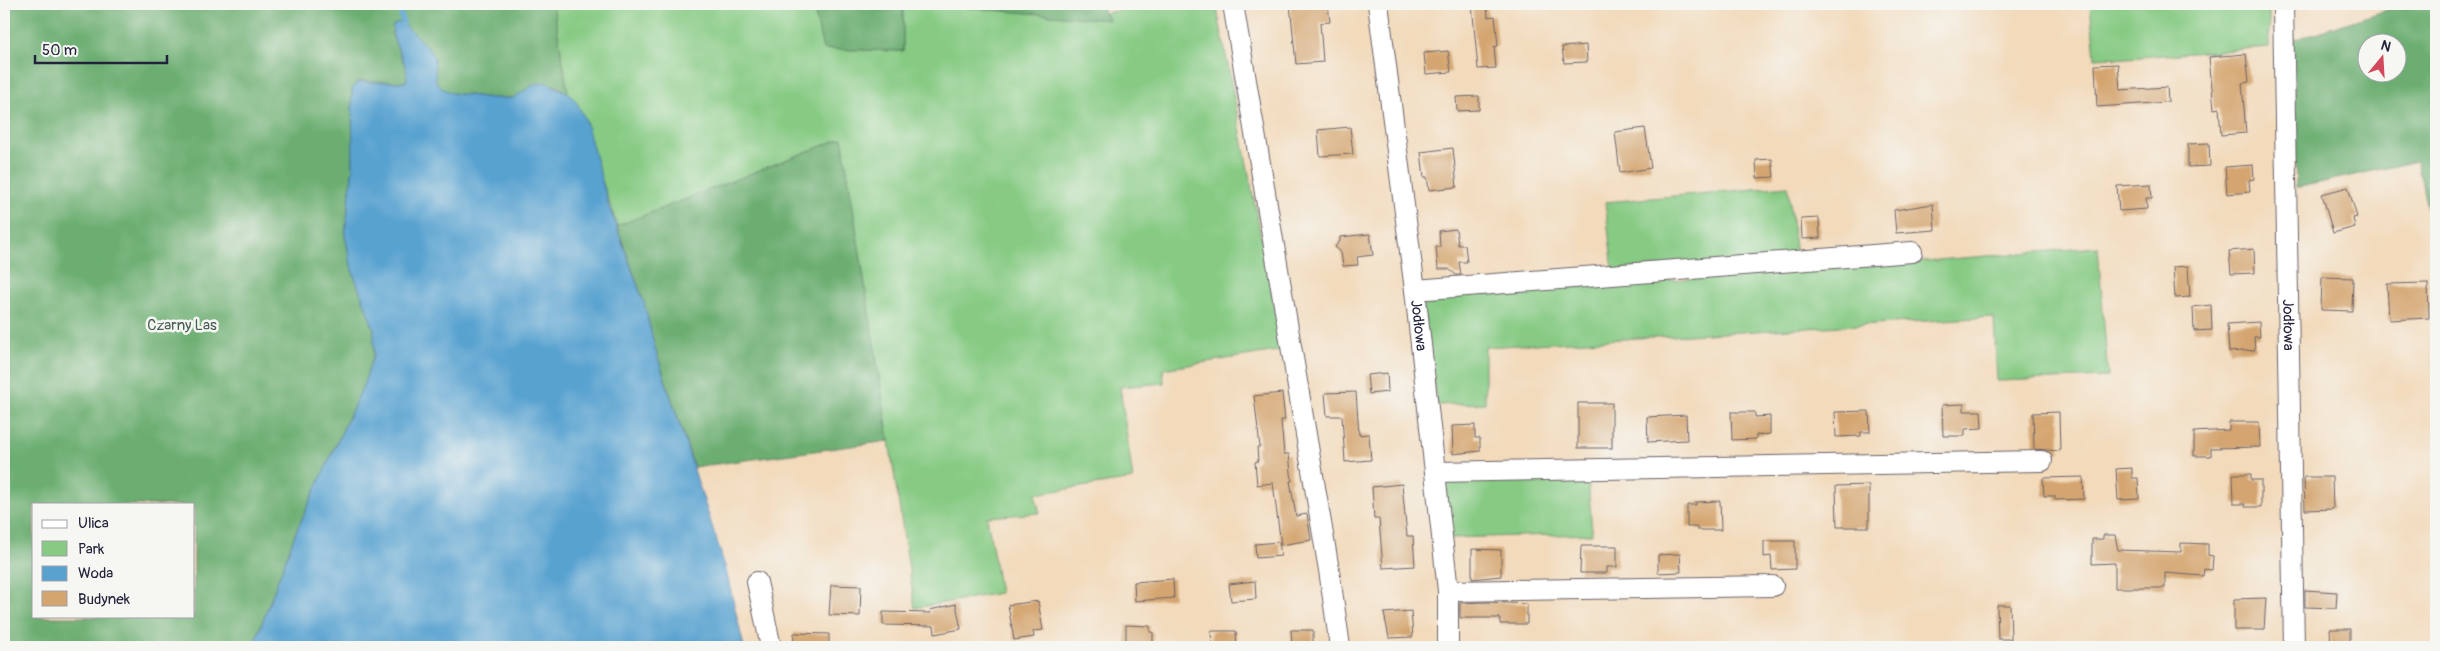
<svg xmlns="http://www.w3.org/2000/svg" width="2440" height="651" font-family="Pangolin,sans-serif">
<rect width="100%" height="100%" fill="#f6f6f2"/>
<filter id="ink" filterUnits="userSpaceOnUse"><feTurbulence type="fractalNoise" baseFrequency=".02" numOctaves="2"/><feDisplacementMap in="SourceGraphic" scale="10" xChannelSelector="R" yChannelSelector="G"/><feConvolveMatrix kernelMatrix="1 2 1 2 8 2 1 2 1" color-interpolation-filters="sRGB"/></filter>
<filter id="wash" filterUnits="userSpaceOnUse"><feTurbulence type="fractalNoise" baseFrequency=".0096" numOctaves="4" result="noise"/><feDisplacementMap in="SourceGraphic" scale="20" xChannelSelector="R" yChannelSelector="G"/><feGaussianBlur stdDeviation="1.12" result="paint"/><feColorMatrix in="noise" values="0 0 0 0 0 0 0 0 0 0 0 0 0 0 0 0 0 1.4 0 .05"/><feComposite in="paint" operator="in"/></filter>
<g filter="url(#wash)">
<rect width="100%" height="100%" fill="#f2dabb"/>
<g fill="#86ca83" stroke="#54765f">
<polygon points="553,4 813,4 823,49 903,51 903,8 934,5 1109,19 1104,13 1156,4 1216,4 1283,350 1163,369 1164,383 1120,387 1133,479 1035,494 1040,513 987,517 1000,593 915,608 842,138 617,226 576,101 568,93"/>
<polygon points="2090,4 2269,4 2269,47 2114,59 2114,57 2095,58"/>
<polygon points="1788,186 1796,257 1613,270 1605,202"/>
<polygon points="2098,247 2108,377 1997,381 1994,317 1485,347 1485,403 1437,405 1422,299 1446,295 1764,274"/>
<polygon points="1588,478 1592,534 1448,538 1441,480"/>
</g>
<g fill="#6cae71" stroke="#476856" fill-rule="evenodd">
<path d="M 4,4 L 553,4 L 568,93 L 557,86 L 535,84 L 513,98 L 492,98 L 452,93 L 441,88 L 435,81 L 426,46 L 403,23 L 391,33 L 408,73 L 406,82 L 358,81 L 352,89 L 353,166 L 345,235 L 352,270 L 374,329 L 374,354 L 363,386 L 296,532 L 253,647 L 4,647 ZM 34,505 L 194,505 L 194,617 L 34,617 Z"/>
<polygon points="813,4 1102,4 1104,13 1109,20 934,5 903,8 903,51 823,49"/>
<path d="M 2436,4 L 2436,251 L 2417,161 L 2296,188 L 2293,40 L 2387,10 ZM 2368,42 L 2398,42 L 2398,72 L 2368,72 Z"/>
<polygon points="842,138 889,441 694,467 655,348 644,303 617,226"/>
</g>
<path fill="#59a2d0" stroke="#3e6286" d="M 398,22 L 403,23 L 426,46 L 434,57 L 436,81 L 441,88 L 452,93 L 492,98 L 513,98 L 535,84 L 546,82 L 568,93 L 576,101 L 585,119 L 609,206 L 644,303 L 655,348 L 725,566 L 744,647 L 253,647 L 296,532 L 363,386 L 374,354 L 374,329 L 352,270 L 345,235 L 353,166 L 352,89 L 358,82 L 406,82 C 411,61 389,44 393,25 Z"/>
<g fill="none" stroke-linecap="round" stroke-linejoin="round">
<polyline stroke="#59a2d0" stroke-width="5" points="398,4 403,23"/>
</g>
<g id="blocks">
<g fill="#d4a56f">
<polygon points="1290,4 1328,4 1330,22 1320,23 1323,62 1296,64"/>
<polygon points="1472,4 1487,4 1488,17 1495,16 1498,46 1494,47 1496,68 1478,69"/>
<polygon points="1586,45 1587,62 1564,63 1562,47"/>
<polygon points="1448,51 1451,72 1426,74 1424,53"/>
<polygon points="2246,54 2249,82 2242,83 2246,133 2221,135 2219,108 2214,109 2209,57"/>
<polygon points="2118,64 2120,90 2167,87 2168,102 2097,107 2095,65"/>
<polygon points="1479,96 1479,110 1457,111 1456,97"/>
<polygon points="1350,127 1353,154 1320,156 1318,130"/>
<polygon points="1645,128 1651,168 1620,173 1615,132"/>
<polygon points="2209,143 2210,166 2188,167 2188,144"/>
<polygon points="1453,148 1457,187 1429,190 1427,177 1424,177 1421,152"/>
<polygon points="1772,159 1774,177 1757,178 1756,160"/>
<polygon points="2253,165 2254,179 2249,180 2250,192 2227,194 2225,167"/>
<polygon points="2151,184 2152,198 2146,198 2147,209 2119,211 2117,186"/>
<polygon points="2348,187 2357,217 2353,218 2355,227 2333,233 2322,194"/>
<polygon points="1933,204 1935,230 1896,233 1894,210"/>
<polygon points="1819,218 1820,238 1802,239 1801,219"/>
<polygon points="1456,229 1458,245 1465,245 1467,262 1459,262 1461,275 1456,275 1449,269 1438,269 1436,247 1440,247 1439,231"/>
<polygon points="1370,234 1373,255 1357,257 1358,265 1343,266 1341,252 1335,247 1340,241 1340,237"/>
<polygon points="2254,249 2255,273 2231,274 2229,251"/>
<polygon points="2188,266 2190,297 2175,298 2173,267"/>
<polygon points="2322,277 2353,278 2352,311 2321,310"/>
<polygon points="2428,283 2429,318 2389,320 2387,284"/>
<polygon points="2211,305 2212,330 2194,331 2193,307"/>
<polygon points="2259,322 2260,337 2254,337 2255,350 2229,352 2227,324"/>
<polygon points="1387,373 1388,392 1369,394 1367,375"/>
<polygon points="1356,392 1359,435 1369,434 1371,460 1345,462 1342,416 1327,416 1325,393"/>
<polygon points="1282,393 1285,420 1281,420 1284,454 1289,454 1292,481 1290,481 1296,516 1307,514 1311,540 1281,545 1273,483 1257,485 1255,462 1258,461 1257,447 1260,447 1254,396"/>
<rect x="1578" y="403" width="34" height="45"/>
<polygon points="1964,404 1964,411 1981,411 1982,428 1965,429 1965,436 1943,436 1942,405"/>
<polygon points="1869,411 1870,432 1861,432 1861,436 1836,437 1835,412"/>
<polygon points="1731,412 1755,412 1755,417 1770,416 1770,434 1756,435 1756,439 1732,440"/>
<polygon points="2059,412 2060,451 2034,449 2033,413"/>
<polygon points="1686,415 1687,440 1648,442 1647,417"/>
<polygon points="2229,422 2259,422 2260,447 2211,448 2211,456 2194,456 2194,432 2229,430"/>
<polygon points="1475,425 1475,438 1480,438 1480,451 1453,454 1452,426"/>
<polygon points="2132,468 2132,478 2138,478 2139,499 2118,500 2116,469"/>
<polygon points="2233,474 2251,474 2251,480 2261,480 2261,507 2245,507 2245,504 2234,504"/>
<polygon points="2083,477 2084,499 2055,500 2055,496 2044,496 2043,478"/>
<polygon points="2304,477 2332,477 2333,509 2305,510"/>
<polygon points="1402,484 1407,536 1413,536 1415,566 1383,568 1379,519 1374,519 1372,487"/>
<polygon points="1869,485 1869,527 1837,527 1836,486"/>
<polygon points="1720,501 1721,530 1697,530 1697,527 1687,527 1687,505 1696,505 1696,502"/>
<polygon points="2103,535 2115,535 2118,550 2181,552 2181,543 2208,544 2208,555 2213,556 2212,570 2204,569 2203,576 2165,573 2165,588 2115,588 2115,563 2092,564 2092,539 2103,539"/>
<polygon points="1764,541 1795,541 1795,569 1772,570 1771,556 1764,557"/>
<polygon points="1279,542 1281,556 1256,558 1255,544"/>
<polygon points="1581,546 1617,546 1617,567 1607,567 1607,573 1580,573"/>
<polygon points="1472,549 1501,550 1501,576 1472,579"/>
<polygon points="1680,554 1681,572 1658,573 1658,555"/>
<polygon points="1173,579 1174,598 1135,601 1134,582"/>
<polygon points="1255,581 1256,599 1231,601 1229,584"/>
<polygon points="831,585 861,586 860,616 829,615"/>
<polygon points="2305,590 2337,592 2336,608 2305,607"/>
<polygon points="2266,598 2264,630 2234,630 2234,599"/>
<polygon points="1038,601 1043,630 1033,631 1034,637 1014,640 1008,605"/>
<polygon points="1488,602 1527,604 1527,624 1500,624 1500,618 1460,618 1460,603"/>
<polygon points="956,604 961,629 935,634 934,626 883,625 883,612 931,613 930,610"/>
<polygon points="1997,605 2010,605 2011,639 1998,639"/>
<polygon points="1411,611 1413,637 1389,638 1384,613"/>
<polygon points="1126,625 1150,626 1150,632 1153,632 1153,647 1126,647"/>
<polygon points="2330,629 2350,629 2350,647 2331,647"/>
<polygon points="1291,630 1313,630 1313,647 1292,647"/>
<polygon points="1211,631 1236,631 1237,647 1212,647"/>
<polygon points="794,633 829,634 829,647 793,647"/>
</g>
</g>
</g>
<g filter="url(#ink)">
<use href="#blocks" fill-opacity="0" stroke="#6b6268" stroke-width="1"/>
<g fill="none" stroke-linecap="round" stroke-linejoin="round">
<g stroke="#6b6268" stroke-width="22">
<g id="minor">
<polyline points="1233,4 1329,570 1340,647"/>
<path id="s1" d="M 1378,4 L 1415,290 L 1448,591 L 1448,647"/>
<path id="s2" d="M 2283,4 L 2294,647"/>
<polyline points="1415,290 1912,252"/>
<polyline points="1435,472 2042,461"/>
<polyline points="757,582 771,647"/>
<polyline points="1448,591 1773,586"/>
</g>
</g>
<use href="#minor" stroke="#fff" stroke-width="20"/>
</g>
</g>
<g text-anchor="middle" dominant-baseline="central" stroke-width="5" stroke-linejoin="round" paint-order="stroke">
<g font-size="15" fill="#455d54" stroke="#f6f6f2">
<text x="182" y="325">Czarny Las</text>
</g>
<g font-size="15" fill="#22223b" stroke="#f6f6f2">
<text stroke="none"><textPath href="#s1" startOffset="324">Jodłowa</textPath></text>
<text stroke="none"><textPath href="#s2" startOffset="321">Jodłowa</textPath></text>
</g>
</g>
<rect width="2440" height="651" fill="none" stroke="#f6f6f2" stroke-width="20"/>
<rect x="32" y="503" width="162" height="115" fill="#f6f6f2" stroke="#a1a1a9"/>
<rect x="42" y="520" width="25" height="8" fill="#ffffff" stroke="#a1a1a9"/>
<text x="78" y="528" font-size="15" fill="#22223b">Ulica</text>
<rect x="42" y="541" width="25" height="15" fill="#86ca83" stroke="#a1a1a9"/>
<text x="78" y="554" font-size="15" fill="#22223b">Park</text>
<rect x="42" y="566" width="25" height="15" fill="#59a2d0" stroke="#a1a1a9"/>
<text x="78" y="578" font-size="15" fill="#22223b">Woda</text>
<rect x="42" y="591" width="25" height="15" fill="#d4a56f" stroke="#a1a1a9"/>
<text x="78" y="604" font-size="15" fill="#22223b">Budynek</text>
<g transform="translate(2382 58) rotate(18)"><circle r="24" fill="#f6f6f2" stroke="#a1a1a9"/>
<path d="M0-4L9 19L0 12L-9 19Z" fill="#d1495b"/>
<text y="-8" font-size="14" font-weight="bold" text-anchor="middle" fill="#22223b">N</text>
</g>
<path d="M35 55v8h132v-8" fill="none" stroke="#22223b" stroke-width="2.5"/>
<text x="42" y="55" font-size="15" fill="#22223b" stroke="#f6f6f2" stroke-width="4" paint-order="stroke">50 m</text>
</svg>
